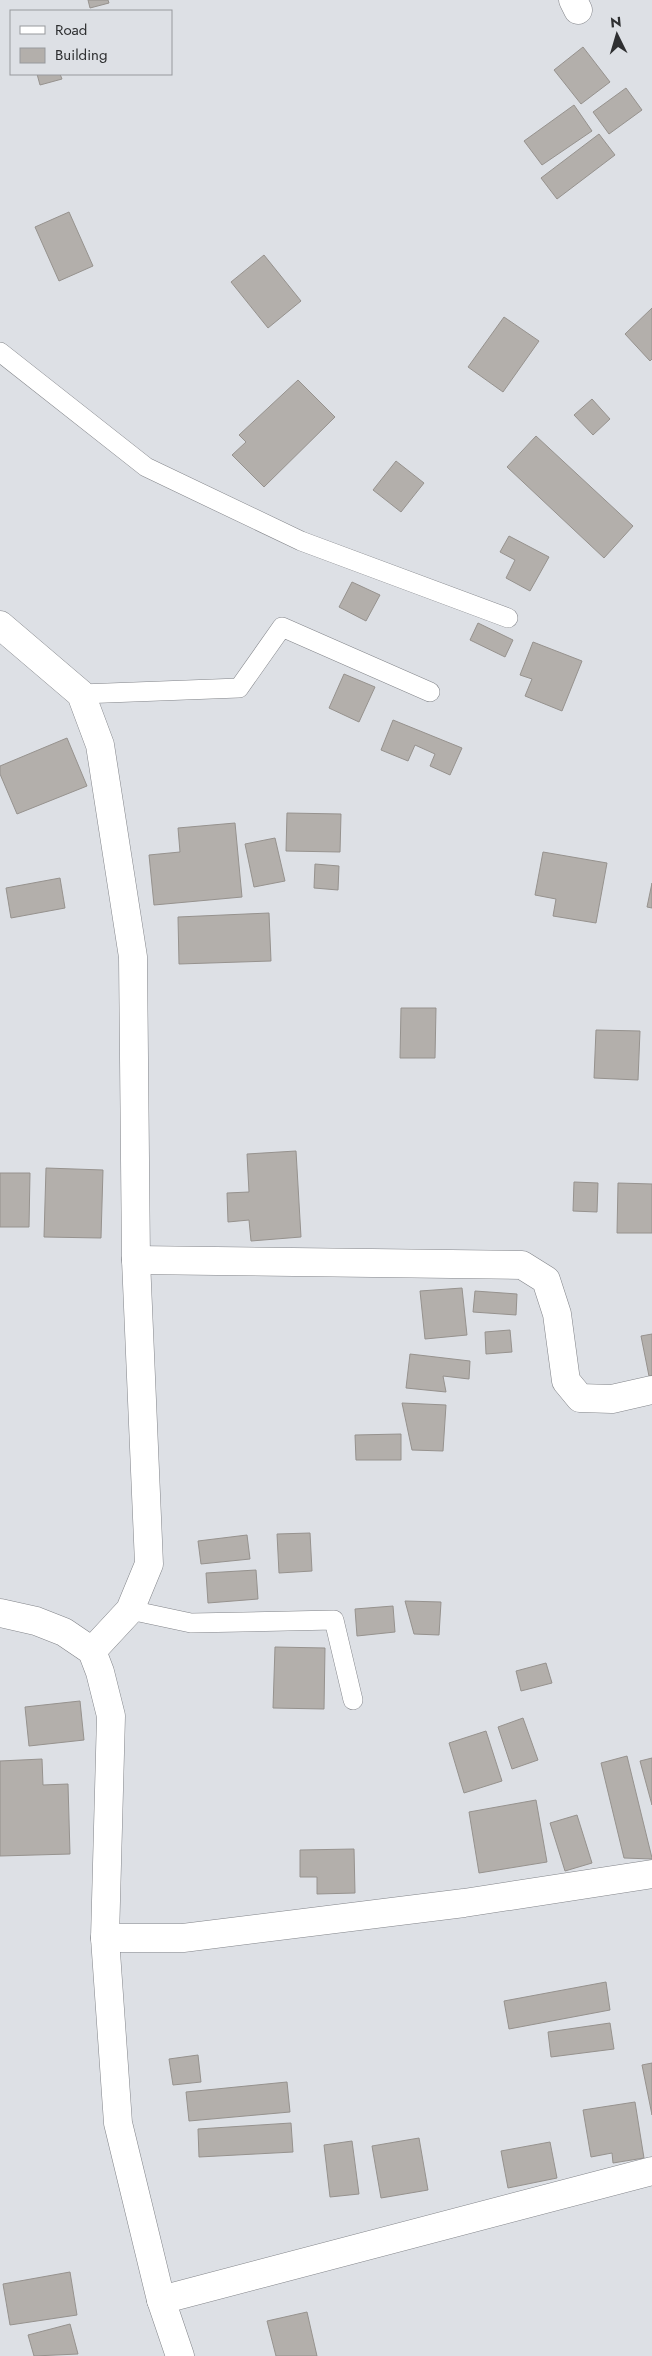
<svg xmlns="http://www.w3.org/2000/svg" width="652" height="2356" font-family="Jost,sans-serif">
<rect width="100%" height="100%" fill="#dde0e5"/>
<g fill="#b3afab" stroke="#96928e">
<polygon points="88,0 108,0 109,3 90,8"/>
<polygon points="583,47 610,82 581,104 554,70"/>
<polygon points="37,74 60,74 62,79 40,85"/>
<polygon points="626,88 642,110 609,134 593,112"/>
<polygon points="574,105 592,131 542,165 524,141"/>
<polygon points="599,134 615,155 557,199 541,178"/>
<polygon points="69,212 93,266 59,281 35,227"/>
<polygon points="264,255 301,301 268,328 231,282"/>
<polygon points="652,308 652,359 650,361 625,334"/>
<polygon points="504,317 539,341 503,392 468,367"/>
<polygon points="298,380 335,417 264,487 232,455 246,442 239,435"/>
<polygon points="592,399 610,419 593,435 574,415"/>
<polygon points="536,436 633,526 604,558 507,467"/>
<polygon points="396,461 424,483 401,512 373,490"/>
<polygon points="509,536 549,557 530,591 506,578 515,560 500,552"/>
<polygon points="352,582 380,595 366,621 339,607"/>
<polygon points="478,623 513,640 505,657 470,640"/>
<polygon points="533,642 582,661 562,711 525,696 532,679 520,675"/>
<polygon points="344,674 375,687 359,722 329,708"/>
<polygon points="393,720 462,748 450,775 430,766 435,754 415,745 408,761 381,750"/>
<polygon points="67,738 87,786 17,814 0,774 0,766"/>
<polygon points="287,813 341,814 340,852 286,851"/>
<polygon points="235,823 242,897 154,905 149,855 180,852 178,828"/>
<polygon points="275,838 285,881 254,887 245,844"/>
<polygon points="543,852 607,863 596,923 553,916 556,899 535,895"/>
<polygon points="315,864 339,866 338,890 314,888"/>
<polygon points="60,878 65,908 11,918 6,888"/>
<polygon points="652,883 652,908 647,907"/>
<polygon points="269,913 271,961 179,964 178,917"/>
<polygon points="401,1008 436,1008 435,1058 400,1058"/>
<polygon points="596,1030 640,1031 638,1080 594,1078"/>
<polygon points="296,1151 301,1237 251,1241 249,1220 228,1222 227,1193 249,1192 247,1154"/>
<polygon points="46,1168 103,1170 101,1238 44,1237"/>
<polygon points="0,1173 30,1173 29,1227 0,1227"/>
<polygon points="574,1182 598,1183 597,1212 573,1211"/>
<polygon points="618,1183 652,1184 652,1233 617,1233"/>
<polygon points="462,1288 467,1335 425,1339 420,1291"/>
<polygon points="475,1291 517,1294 516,1315 473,1312"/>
<polygon points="510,1330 512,1352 486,1354 485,1332"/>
<polygon points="652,1334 652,1376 649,1376 641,1336"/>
<polygon points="410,1354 470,1361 469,1379 443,1376 446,1392 406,1388"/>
<polygon points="402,1403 446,1405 443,1451 412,1450"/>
<polygon points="401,1434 401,1460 356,1460 355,1435"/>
<polygon points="310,1533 312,1571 279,1573 277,1534"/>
<polygon points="247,1535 250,1559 201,1564 198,1541"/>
<polygon points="256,1570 258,1599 208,1603 206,1573"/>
<polygon points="405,1601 441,1602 439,1635 414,1634"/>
<polygon points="393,1606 395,1632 357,1636 355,1609"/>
<polygon points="275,1647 325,1648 324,1709 273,1708"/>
<polygon points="546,1663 552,1683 521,1691 516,1671"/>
<polygon points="80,1701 84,1740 29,1746 25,1707"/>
<polygon points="523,1718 538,1760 512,1769 498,1727"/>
<polygon points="486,1731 502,1781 464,1793 449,1743"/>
<polygon points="627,1756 652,1858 652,1859 624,1858 601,1763"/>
<polygon points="652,1758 652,1805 640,1761"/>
<polygon points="42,1759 43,1785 68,1784 70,1854 0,1856 0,1761"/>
<polygon points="536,1800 547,1862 479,1873 469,1812"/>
<polygon points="577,1815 592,1863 565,1871 550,1823"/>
<polygon points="354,1849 355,1893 317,1894 317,1877 300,1877 300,1850"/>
<polygon points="606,1982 610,2010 509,2029 504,2001"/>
<polygon points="610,2023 614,2049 551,2057 548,2032"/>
<polygon points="198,2055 201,2082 173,2085 169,2059"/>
<polygon points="652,2063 652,2115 642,2065"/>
<polygon points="287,2082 290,2112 189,2121 186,2092"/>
<polygon points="635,2102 644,2158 613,2163 612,2153 591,2157 583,2110"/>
<polygon points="291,2123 293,2152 199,2157 198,2129"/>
<polygon points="419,2138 428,2190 381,2198 372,2146"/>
<polygon points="352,2141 359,2194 330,2197 324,2145"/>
<polygon points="550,2142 557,2178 508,2188 501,2151"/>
<polygon points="70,2272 77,2315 10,2325 3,2284"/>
<polygon points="307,2312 317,2356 276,2356 267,2321"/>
<polygon points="70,2324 78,2354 34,2356 28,2335"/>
</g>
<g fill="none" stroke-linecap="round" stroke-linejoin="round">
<g stroke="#828489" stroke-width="20">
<g id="lane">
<polyline points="0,352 146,467 301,541 508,618"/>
<polyline points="81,694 239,688 282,627 430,692"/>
<polyline points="130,1610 191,1623 334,1620 353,1700"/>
</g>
</g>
<g stroke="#828489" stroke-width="29">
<g id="street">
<polyline points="573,0 578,10"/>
<polyline points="0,625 81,694 100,745 133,957 136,1260 149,1564 130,1610 92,1651"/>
<polyline points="136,1260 522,1265 546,1280 557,1314 566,1381 580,1398 612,1399 652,1390"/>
<polyline points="0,1613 36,1621 64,1632 92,1651 100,1672 111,1716 105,1938 118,2123 161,2300 180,2356"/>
<polyline points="105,1938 183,1938 464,1903 652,1874"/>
<polyline points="161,2300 652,2171"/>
</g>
</g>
<use href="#lane" stroke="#fff" stroke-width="19"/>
<use href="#street" stroke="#fff" stroke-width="28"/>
</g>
<rect x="10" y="10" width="162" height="65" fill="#dde0e5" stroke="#97999d"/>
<rect x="20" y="26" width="25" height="8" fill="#ffffff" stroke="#97999d"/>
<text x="55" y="35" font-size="15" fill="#2e2f31">Road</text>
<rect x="20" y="48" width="25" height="15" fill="#b3afab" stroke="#97999d"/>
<text x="55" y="60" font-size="15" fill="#2e2f31">Building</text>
<g transform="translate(617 35) rotate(355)" stroke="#dde0e5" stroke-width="4" paint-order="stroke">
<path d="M0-4L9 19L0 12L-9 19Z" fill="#2e2f31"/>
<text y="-8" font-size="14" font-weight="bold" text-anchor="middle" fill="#2e2f31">N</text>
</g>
</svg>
